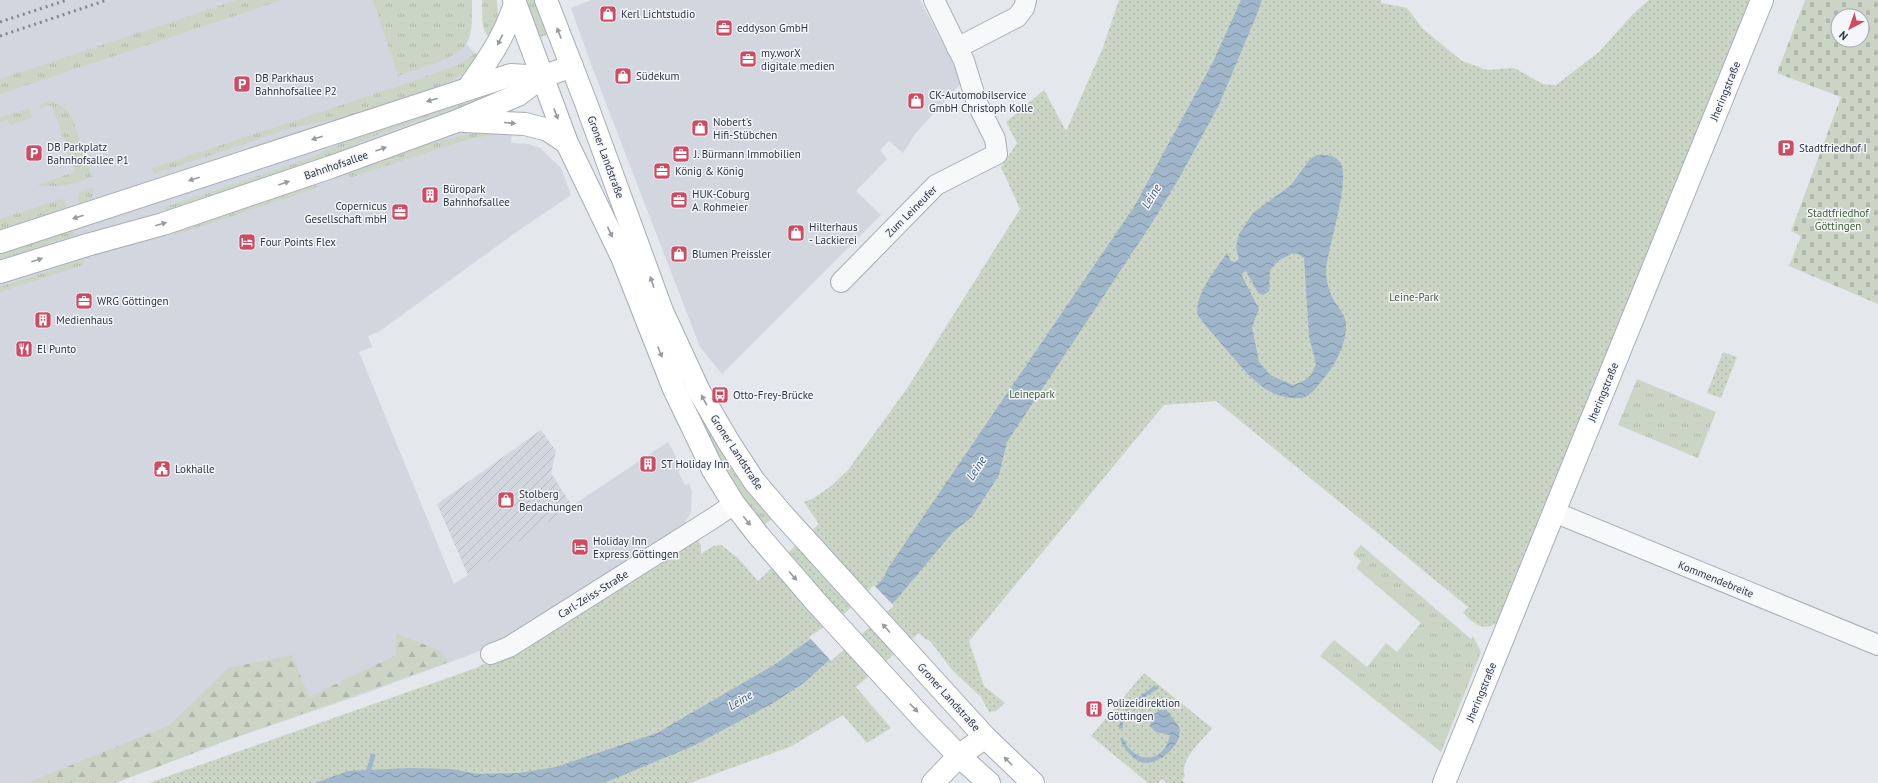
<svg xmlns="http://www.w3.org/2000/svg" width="1878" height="783" font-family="'PT Sans',sans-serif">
<defs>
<pattern id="industrial-furrows" width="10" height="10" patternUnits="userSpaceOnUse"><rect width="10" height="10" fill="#d2d6de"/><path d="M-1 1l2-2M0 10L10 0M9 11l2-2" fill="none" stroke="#b4b8c0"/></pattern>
<pattern id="grass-tufts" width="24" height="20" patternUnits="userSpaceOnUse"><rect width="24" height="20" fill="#cad5c5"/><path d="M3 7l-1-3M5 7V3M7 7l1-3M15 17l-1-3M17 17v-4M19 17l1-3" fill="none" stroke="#aeb7aa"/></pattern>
<pattern id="forest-firs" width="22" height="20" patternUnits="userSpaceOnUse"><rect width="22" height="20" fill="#cad5c5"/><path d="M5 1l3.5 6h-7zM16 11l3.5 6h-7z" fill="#aeb7aa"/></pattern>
<pattern id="cemetery-stones" width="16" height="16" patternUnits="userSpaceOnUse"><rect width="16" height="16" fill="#cad5c5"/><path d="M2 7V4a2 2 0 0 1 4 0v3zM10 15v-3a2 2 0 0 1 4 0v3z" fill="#aeb7aa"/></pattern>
<pattern id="park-dots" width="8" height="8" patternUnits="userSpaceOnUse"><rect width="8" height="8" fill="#cad5c5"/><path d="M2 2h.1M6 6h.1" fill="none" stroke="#aeb7aa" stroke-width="1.8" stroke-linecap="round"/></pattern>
<pattern id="water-waves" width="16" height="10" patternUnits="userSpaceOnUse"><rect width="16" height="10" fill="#a0b6cb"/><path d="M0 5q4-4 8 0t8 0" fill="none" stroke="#8395a6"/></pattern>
</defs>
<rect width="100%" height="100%" fill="#e4e7ec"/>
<g fill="#d2d6de">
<polygon points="0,0 472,0 470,32 466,44 475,53 496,63 514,112 511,143 528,144 540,148 561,168 571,195 515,233 380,331 368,336 372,347 359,352 454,584 668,442 682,468 678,471 685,485 689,483 692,492 691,512 685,522 686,525 502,642 483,650 366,693 228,740 115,783 0,783"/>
<polygon points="591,0 920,0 963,81 915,134 903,153 889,141 880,150 887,159 856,191 881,215 722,374 700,347 592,67 571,8"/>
</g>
<polygon fill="url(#industrial-furrows)" points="541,430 556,451 551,473 572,506 468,575 437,504"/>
<g fill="url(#grass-tufts)">
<polygon points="237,0 282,0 0,94 0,79"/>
<path d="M 373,0 L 472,0 C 472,14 473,31 467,43 C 458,59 415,69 398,76 Z"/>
<path d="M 482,0 L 497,0 L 498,23 L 493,41 C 479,31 483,15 482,0 Z"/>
<polygon points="525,0 537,0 551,33 536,39"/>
<polygon points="475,53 483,57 477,64 443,86 354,116 295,127 154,174 152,168 402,85 460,64"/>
<polygon points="504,85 506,91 374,136 319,162 167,213 165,207 288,166 312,157 368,131"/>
<path d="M 51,101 C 61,105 67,109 72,117 L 92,177 C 69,185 62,188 37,185 L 75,172 L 52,105 L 40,108 L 40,104 Z"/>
<polygon points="29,108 32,118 10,125 8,120 0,122 0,117"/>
<path d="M 492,131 L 513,131 L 469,139 L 349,178 L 347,171 C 394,156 442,136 492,131 Z"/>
<polygon points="315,182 317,188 175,235 172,229"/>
<path d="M 94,187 L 92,199 L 81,208 C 75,191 79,192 94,187 Z"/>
<polygon points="61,199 64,201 68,212 0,235 0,219"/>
<polygon points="73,229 75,235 0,260 0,253"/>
<polygon points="84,259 83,265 0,292 0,287"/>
<polygon points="1637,379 1716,412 1698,458 1618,425"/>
<polygon points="688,393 728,462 741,481 773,518 763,526 739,494 713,452"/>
<polygon points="1361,545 1471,639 1473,636 1481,652 1441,752 1320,656 1334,640 1367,667 1386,643 1397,652 1421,623 1356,568 1361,561 1353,554"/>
</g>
<polygon fill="url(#forest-firs)" points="396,634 439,650 449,662 228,740 115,783 27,783 170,725 228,668 292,655 309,697 396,655"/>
<path fill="url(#cemetery-stones)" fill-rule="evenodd" d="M 1805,0 L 1878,0 L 1878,304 L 1789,266 L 1801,236 L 1791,231 L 1841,97 L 1777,73 ZM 1838,16 L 1862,16 L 1862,40 L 1838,40 Z"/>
<g fill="url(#park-dots)">
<path d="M 1119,0 L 1381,0 L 1381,3 L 1407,8 L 1423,29 L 1462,61 L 1487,70 L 1514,68 L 1543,84 L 1556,85 L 1599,52 L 1633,14 L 1649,0 L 1751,0 L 1497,623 C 1482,632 1474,623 1463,613 L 1468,607 L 1216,401 L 1164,405 L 969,641 L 984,686 L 1005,703 L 996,711 L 989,712 L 981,697 L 953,671 L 930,641 L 925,639 L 919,633 L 856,687 L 891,728 L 867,743 L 843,715 L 792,746 L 690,783 L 149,783 L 476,668 L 517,648 L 697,539 L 701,545 L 701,554 L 713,546 L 721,545 L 738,558 L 758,581 L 819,524 L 804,502 L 814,498 L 831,486 L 848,470 L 908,387 L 1020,209 L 1001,167 L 1017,143 L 1006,122 L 1044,90 L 1066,131 L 1102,50 Z"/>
<polygon points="1723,352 1737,357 1721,398 1707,393"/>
<path d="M 1144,673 L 1212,728 C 1203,740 1179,759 1185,776 L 1182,780 L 1185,783 L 1167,783 L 1162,779 L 1158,783 L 1148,783 L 1091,736 Z"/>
</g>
<g fill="url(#water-waves)" fill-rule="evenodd">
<polygon points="1241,0 1262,0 1257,14 1218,107 1178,180 1150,226 1007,442 999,475 972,517 953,532 896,600 805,682 775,702 693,746 604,783 315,783 348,771 410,768 451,769 478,774 519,773 556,767 657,733 774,665 846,614 883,579 888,568 1134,207 1213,62"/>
<path d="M 1317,155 C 1325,155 1333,154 1339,161 C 1353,174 1327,250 1326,270 C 1326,281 1329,293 1335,302 C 1340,310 1346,316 1346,326 C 1346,345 1335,365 1324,378 C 1318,385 1313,394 1305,397 C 1292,401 1274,395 1264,388 C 1251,379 1241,366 1230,354 C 1219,341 1207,328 1197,314 C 1196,293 1215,270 1227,253 L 1231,261 L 1235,262 L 1239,259 L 1236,247 L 1239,234 L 1253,213 L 1291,185 L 1310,159 ZM 1293,253 L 1298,254 L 1304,258 L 1309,336 L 1316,364 L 1311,375 L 1304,381 L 1293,385 L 1270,375 L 1259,362 L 1252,327 L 1259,309 L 1241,274 L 1246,271 L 1258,293 L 1263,295 L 1269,291 L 1270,270 L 1278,261 Z"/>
<path d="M 1155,685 L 1159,688 C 1144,698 1121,708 1123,728 L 1119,729 C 1120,708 1140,697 1155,685 Z"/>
<path d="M 1160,710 C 1167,710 1169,711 1172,717 C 1174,720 1177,723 1179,727 C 1184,743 1161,763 1146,763 C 1139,763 1134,758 1130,754 C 1125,749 1122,745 1120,738 L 1123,738 C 1133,764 1164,765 1170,735 L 1156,732 L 1150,726 L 1152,716 Z"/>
</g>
<polygon fill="#e4e7ec" points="874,585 894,606 831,661 809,637 845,613"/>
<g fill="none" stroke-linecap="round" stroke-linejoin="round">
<polyline stroke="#a0b6cb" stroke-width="5" points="367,776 373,756"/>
<g stroke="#a9aeb6" stroke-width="22">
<g id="street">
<polyline points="957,48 1017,17 1024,8 1026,0"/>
<polyline points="841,282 936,185 997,154 995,139 977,103 964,61 934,0"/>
<polyline points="1554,512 1878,645"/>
<polyline points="491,654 509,647 715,517 734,504"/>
</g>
</g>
<g stroke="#a9aeb6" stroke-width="24">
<g id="secondary">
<path d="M 469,87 C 489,59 504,37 515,4"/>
<polyline points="464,121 525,124 548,130 567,143"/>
<polyline points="0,242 511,75 542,77"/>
<polyline points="0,272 87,245 163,224 331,167 457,121 504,101 518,95 542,77 572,66"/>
<polyline points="933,783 959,756 985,737"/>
<polyline points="1444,783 1762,0"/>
</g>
</g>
<g stroke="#a3acb7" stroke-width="24">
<g id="primary">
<polyline points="514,0 567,143 622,257 674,389 713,470 734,504 759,536 816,602 925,721 959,756 989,783"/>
<polyline points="546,0 586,103 662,311 699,391 728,441 754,481 783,515 985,737 1033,783"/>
</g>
</g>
<use href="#street" stroke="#f7f8fa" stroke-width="20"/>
<use href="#secondary" stroke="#fff" stroke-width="22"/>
<use href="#primary" stroke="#fff" stroke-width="22"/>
<g stroke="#7d8795" stroke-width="3" stroke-dasharray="2 4" stroke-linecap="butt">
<polyline points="0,22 67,0"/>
<polyline points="0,36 107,0"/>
</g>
</g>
<defs><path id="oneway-solid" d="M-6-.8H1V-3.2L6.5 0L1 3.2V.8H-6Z"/></defs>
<g fill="#969aa2">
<use href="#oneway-solid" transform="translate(559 33) rotate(-111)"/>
<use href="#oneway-solid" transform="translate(500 40) rotate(116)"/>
<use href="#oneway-solid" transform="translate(432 100) rotate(162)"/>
<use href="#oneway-solid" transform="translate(556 114) rotate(69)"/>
<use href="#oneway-solid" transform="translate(510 123) rotate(5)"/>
<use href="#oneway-solid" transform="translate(317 138) rotate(162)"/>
<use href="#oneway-solid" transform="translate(381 149) rotate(-20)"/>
<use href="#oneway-solid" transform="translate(194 179) rotate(162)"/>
<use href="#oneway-solid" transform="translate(284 183) rotate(-19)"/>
<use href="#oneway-solid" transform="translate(78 217) rotate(162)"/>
<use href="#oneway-solid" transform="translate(161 224) rotate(-16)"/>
<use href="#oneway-solid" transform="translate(610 232) rotate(65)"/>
<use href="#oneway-solid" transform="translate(37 260) rotate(-18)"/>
<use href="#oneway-solid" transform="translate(652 282) rotate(-109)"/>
<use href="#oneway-solid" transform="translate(660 352) rotate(68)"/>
<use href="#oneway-solid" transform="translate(704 400) rotate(-119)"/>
<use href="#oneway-solid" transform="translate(747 521) rotate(52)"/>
<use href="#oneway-solid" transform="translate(793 576) rotate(49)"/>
<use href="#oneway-solid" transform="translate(886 628) rotate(-132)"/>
<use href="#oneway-solid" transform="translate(914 708) rotate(47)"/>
<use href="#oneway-solid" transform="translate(1008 761) rotate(-135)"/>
</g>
<defs>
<g id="shop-square" transform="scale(0.9)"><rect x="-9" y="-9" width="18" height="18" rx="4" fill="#cd4c64" stroke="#f4f6f9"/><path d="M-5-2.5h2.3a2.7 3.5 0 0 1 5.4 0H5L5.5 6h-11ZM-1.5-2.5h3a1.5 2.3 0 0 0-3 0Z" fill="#fff"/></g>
<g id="office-square" transform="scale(0.9)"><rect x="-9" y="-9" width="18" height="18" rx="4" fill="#cd4c64" stroke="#f4f6f9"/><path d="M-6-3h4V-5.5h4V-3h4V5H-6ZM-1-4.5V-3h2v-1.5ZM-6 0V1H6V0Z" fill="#fff"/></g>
<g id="parking-square" transform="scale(0.9)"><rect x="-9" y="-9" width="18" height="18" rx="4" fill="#cd4c64" stroke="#f4f6f9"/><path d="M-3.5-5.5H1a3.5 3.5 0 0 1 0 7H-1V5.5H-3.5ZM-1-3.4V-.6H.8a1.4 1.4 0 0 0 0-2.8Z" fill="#fff"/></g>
<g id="building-square" transform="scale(0.9)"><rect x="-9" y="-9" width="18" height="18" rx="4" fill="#cd4c64" stroke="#f4f6f9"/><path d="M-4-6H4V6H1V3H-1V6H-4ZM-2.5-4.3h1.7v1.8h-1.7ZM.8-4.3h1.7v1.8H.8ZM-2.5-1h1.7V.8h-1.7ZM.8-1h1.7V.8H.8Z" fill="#fff"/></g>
<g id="hotel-square" transform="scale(0.9)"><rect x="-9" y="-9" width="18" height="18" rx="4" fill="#cd4c64" stroke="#f4f6f9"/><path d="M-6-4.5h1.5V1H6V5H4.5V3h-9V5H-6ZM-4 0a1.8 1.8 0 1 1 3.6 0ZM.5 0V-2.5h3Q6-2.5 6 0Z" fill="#fff"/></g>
<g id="restaurant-square" transform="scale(0.9)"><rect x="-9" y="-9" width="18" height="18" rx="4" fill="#cd4c64" stroke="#f4f6f9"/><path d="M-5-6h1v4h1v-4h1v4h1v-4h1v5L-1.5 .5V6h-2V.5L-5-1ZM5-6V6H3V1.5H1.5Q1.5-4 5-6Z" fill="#fff"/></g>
<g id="bus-square" transform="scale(0.9)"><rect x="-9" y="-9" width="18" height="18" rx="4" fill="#cd4c64" stroke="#f4f6f9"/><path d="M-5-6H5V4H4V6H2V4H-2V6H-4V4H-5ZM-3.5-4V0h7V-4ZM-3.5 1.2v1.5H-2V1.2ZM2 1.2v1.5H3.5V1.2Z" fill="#fff"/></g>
<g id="civic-square" transform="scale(0.9)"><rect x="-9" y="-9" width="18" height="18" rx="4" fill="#cd4c64" stroke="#f4f6f9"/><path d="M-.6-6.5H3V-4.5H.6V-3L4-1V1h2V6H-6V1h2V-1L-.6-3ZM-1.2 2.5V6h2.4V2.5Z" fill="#fff"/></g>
</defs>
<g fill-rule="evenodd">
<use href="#shop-square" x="608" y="14"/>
<use href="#office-square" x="724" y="28"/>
<use href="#office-square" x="748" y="59"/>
<use href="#shop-square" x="623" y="76"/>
<use href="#parking-square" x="242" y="84"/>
<use href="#shop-square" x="916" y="101"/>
<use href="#shop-square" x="700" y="128"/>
<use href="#parking-square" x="1786" y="148"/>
<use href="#parking-square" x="34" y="153"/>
<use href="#office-square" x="681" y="154"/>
<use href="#office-square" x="662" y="171"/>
<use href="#building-square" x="430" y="195"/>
<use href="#office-square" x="679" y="200"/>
<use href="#office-square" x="400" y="212"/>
<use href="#shop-square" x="796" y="233"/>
<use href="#hotel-square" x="247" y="242"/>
<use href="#shop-square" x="679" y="254"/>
<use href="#office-square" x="84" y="301"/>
<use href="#building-square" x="43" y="320"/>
<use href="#restaurant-square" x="24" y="349"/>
<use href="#bus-square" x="720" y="395"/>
<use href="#building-square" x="648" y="464"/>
<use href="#civic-square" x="162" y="469"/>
<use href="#shop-square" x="506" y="500"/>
<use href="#hotel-square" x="580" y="547"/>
<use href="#building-square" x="1094" y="709"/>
</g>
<g text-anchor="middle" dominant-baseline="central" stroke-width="3" stroke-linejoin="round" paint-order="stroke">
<g font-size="11" fill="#2c3544" stroke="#f4f6f9" text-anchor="start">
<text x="621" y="14">Kerl Lichtstudio</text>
<text x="737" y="28">eddyson GmbH</text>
<text x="761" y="53">my.worX<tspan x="761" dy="13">digitale medien</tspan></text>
<text x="636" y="76">Südekum</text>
<text x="255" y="78">DB Parkhaus<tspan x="255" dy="13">Bahnhofsallee P2</tspan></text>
<text x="929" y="95">CK-Automobilservice<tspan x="929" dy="13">GmbH Christoph Kolle</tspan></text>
<text x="713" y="122">Nobert's<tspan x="713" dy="13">Hifi-Stübchen</tspan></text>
<text x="47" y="147">DB Parkplatz<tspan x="47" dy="13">Bahnhofsallee P1</tspan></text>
<text x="1799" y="148">Stadtfriedhof I</text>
<text x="694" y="154">J. Bürmann Immobilien</text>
<text x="675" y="171">König &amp; König</text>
<text x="443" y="189">Büropark<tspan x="443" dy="13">Bahnhofsallee</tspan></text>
<text x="692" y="194">HUK-Coburg<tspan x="692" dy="13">A. Rohmeier</tspan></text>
<text x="387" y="206" text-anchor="end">Copernicus<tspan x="387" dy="13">Gesellschaft mbH</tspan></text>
<text x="809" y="227">Hilterhaus<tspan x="809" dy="13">- Lackierei</tspan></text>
<text x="260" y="242">Four Points Flex</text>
<text x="692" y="254">Blumen Preissler</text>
<text x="97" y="301">WRG Göttingen</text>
<text x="56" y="320">Medienhaus</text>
<text x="37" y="349">El Punto</text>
<text x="733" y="395">Otto-Frey-Brücke</text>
<text x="661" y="464">ST Holiday Inn</text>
<text x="175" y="469">Lokhalle</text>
<text x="519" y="494">Stolberg<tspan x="519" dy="13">Bedachungen</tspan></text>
<text x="593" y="541">Holiday Inn<tspan x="593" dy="13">Express Göttingen</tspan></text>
<text x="1107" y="703">Polizeidirektion<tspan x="1107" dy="13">Göttingen</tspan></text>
</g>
<g font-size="11" fill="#2c3544" stroke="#f4f6f9">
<text transform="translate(1725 91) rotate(-68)">Jheringstraße</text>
<text transform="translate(606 157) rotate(70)">Groner Landstraße</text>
<text transform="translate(336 165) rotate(-19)">Bahnhofsallee</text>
<text transform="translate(911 211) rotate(-45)">Zum Leineufer</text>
<text transform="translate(1603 392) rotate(-68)">Jheringstraße</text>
<text transform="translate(737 452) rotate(57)">Groner Landstraße</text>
<text transform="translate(1716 579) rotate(22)">Kommendebreite</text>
<text transform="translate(593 594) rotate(-32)">Carl-Zeiss-Straße</text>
<text transform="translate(1481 692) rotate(-68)">Jheringstraße</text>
<text transform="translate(949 697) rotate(48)">Groner Landstraße</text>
</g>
<g font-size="11" fill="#426039" stroke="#f4f6f9">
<text x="1838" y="213">Stadtfriedhof<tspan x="1838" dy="13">Göttingen</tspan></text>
<text x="1414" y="297">Leine-Park</text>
<text x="1032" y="394">Leinepark</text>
</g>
<g font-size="12" font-style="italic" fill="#365578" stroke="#f4f6f9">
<text transform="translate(1151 196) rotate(-59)">Leine</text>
<text transform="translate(976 468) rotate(-57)">Leine</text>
<text transform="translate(740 700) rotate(-31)">Leine</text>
</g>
</g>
<g transform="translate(1850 28) rotate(221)"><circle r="19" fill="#f4f6f9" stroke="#a4a9b1"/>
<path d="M0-3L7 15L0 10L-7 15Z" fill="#cd4c64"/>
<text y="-6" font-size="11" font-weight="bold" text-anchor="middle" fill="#2c3544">N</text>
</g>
</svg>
